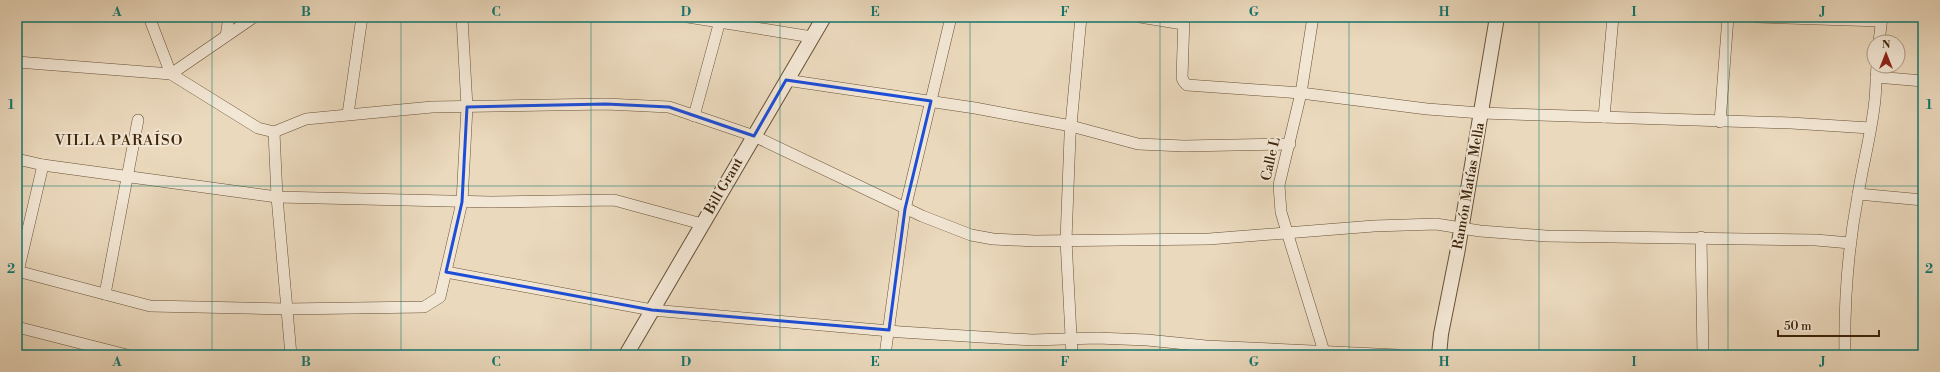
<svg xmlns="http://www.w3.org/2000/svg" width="1940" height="372" font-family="'Libre Bodoni',serif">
<rect width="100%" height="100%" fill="#ebd9bd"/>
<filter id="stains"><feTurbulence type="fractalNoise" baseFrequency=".005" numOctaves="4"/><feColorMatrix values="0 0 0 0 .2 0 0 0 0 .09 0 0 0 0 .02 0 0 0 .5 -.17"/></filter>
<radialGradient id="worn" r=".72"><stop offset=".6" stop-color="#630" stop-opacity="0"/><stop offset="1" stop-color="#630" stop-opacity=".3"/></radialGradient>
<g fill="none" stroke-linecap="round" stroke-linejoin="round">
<g stroke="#685136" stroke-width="12">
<g id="minor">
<polyline points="149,17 171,74 258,128 274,132 306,119 432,107 606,104 669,107 754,136 922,216 971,235 993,239 1035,241 1209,239 1374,226 1436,224 1480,231 1546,236 1816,240 1850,243"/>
<polyline points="688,17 812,37"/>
<polyline points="1140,17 1183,24"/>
<polyline points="1184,17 1182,78 1184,82 1187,85 1301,93 1427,109 1481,113 1791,123 1870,128"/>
<polyline points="1313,17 1301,93 1279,185 1281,212 1287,232 1325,355"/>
<polyline points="1758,17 1881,21"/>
<polyline points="226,36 229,17"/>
<polyline points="1879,42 1882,17"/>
<polyline points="17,62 171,74 254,17"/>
<polyline points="1876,77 1923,81"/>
<polyline points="786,80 975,108 1071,126 1138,144 1184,146 1290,144"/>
<polyline points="348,114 362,17"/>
<polyline points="694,116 721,17"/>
<polyline points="1604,117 1613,17"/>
<polyline points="1720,122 1728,17"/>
<polyline points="274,132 277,197 291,355"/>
<polyline points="17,159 43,165 277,197 491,202 614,200 702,224"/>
<polyline points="1858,194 1923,200"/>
<polyline points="1701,237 1703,355"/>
<polyline points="17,271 150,306 286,309 424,307 440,297 462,202 467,107 462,17"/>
<polyline points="446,272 652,310 901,332 1032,340 1097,338 1147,340 1206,346 1398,355"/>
<polyline points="17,276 43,165"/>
<polyline points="105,294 138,120"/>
<polyline points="17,327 127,355"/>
<polyline points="885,355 905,209 951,17"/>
<polyline points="1072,355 1066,240 1070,136 1081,17"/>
<path d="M 1845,355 C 1844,301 1848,248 1858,195 C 1863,163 1872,131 1875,99 C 1876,88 1876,77 1877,66"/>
</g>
</g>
<g stroke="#685136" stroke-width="16">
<g id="tertiary">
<polyline points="626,355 824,17"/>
<polyline points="1439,355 1441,334 1457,254 1497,17"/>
</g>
</g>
<use href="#minor" stroke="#f2e6d4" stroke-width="11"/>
<use href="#tertiary" stroke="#f2e6d4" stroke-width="14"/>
</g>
<path fill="none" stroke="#1d4ed8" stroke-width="3" stroke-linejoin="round" d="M 786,80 L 931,101 L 905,209 L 889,330 L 652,310 L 446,272 L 462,202 L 467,107 L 606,104 L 669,107 L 754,136 Z"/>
<path fill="none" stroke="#0f766e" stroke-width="1" stroke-opacity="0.55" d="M 212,17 L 212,355M 401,17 L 401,355M 591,17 L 591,355M 780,17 L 780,355M 970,17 L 970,355M 1160,17 L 1160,355M 1349,17 L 1349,355M 1539,17 L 1539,355M 1728,17 L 1728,355M 17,186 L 1923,186"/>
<g text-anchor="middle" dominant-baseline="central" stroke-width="4" stroke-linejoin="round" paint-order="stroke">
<g font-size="14" fill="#3d2409" stroke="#f2e6d4">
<text transform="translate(1271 159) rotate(-77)">Calle L</text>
<text transform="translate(724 186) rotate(-60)">Bill Grant</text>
<text transform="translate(1469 186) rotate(-80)">Ramón Matías Mella</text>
</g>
<g font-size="15" letter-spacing="1" fill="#3d2409" stroke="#f2e6d4">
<text x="119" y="140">VILLA PARAÍSO</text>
</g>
</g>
<rect width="1940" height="372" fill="none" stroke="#ebd9bd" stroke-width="44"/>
<g transform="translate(1886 54)"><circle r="19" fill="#f2e6d4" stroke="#aa9883"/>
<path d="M0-3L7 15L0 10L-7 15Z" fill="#8f2418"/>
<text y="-6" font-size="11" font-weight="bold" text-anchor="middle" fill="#3d2409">N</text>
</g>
<path d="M1778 330v6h101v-6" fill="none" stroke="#3d2409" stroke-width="2"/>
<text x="1784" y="330" font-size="12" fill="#3d2409" stroke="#f2e6d4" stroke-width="3" paint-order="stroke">50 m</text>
<rect x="22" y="22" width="1896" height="328" fill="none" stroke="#0f766e" stroke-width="1.5"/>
<g font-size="13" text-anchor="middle" font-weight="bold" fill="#0f766e">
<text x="117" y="16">A</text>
<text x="306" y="16">B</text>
<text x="496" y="16">C</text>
<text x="686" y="16">D</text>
<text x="875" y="16">E</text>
<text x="1065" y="16">F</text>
<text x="1254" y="16">G</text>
<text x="1444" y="16">H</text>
<text x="1634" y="16">I</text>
<text x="1823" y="16">J</text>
<text x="11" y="109">1</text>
<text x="1929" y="109">1</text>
<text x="11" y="273">2</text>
<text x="1929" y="273">2</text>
<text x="117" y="366">A</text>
<text x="306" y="366">B</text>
<text x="496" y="366">C</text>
<text x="686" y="366">D</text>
<text x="875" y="366">E</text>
<text x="1065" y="366">F</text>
<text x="1254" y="366">G</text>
<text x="1444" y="366">H</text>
<text x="1634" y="366">I</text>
<text x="1823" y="366">J</text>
</g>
<rect width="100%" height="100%" filter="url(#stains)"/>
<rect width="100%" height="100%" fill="url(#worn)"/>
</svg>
